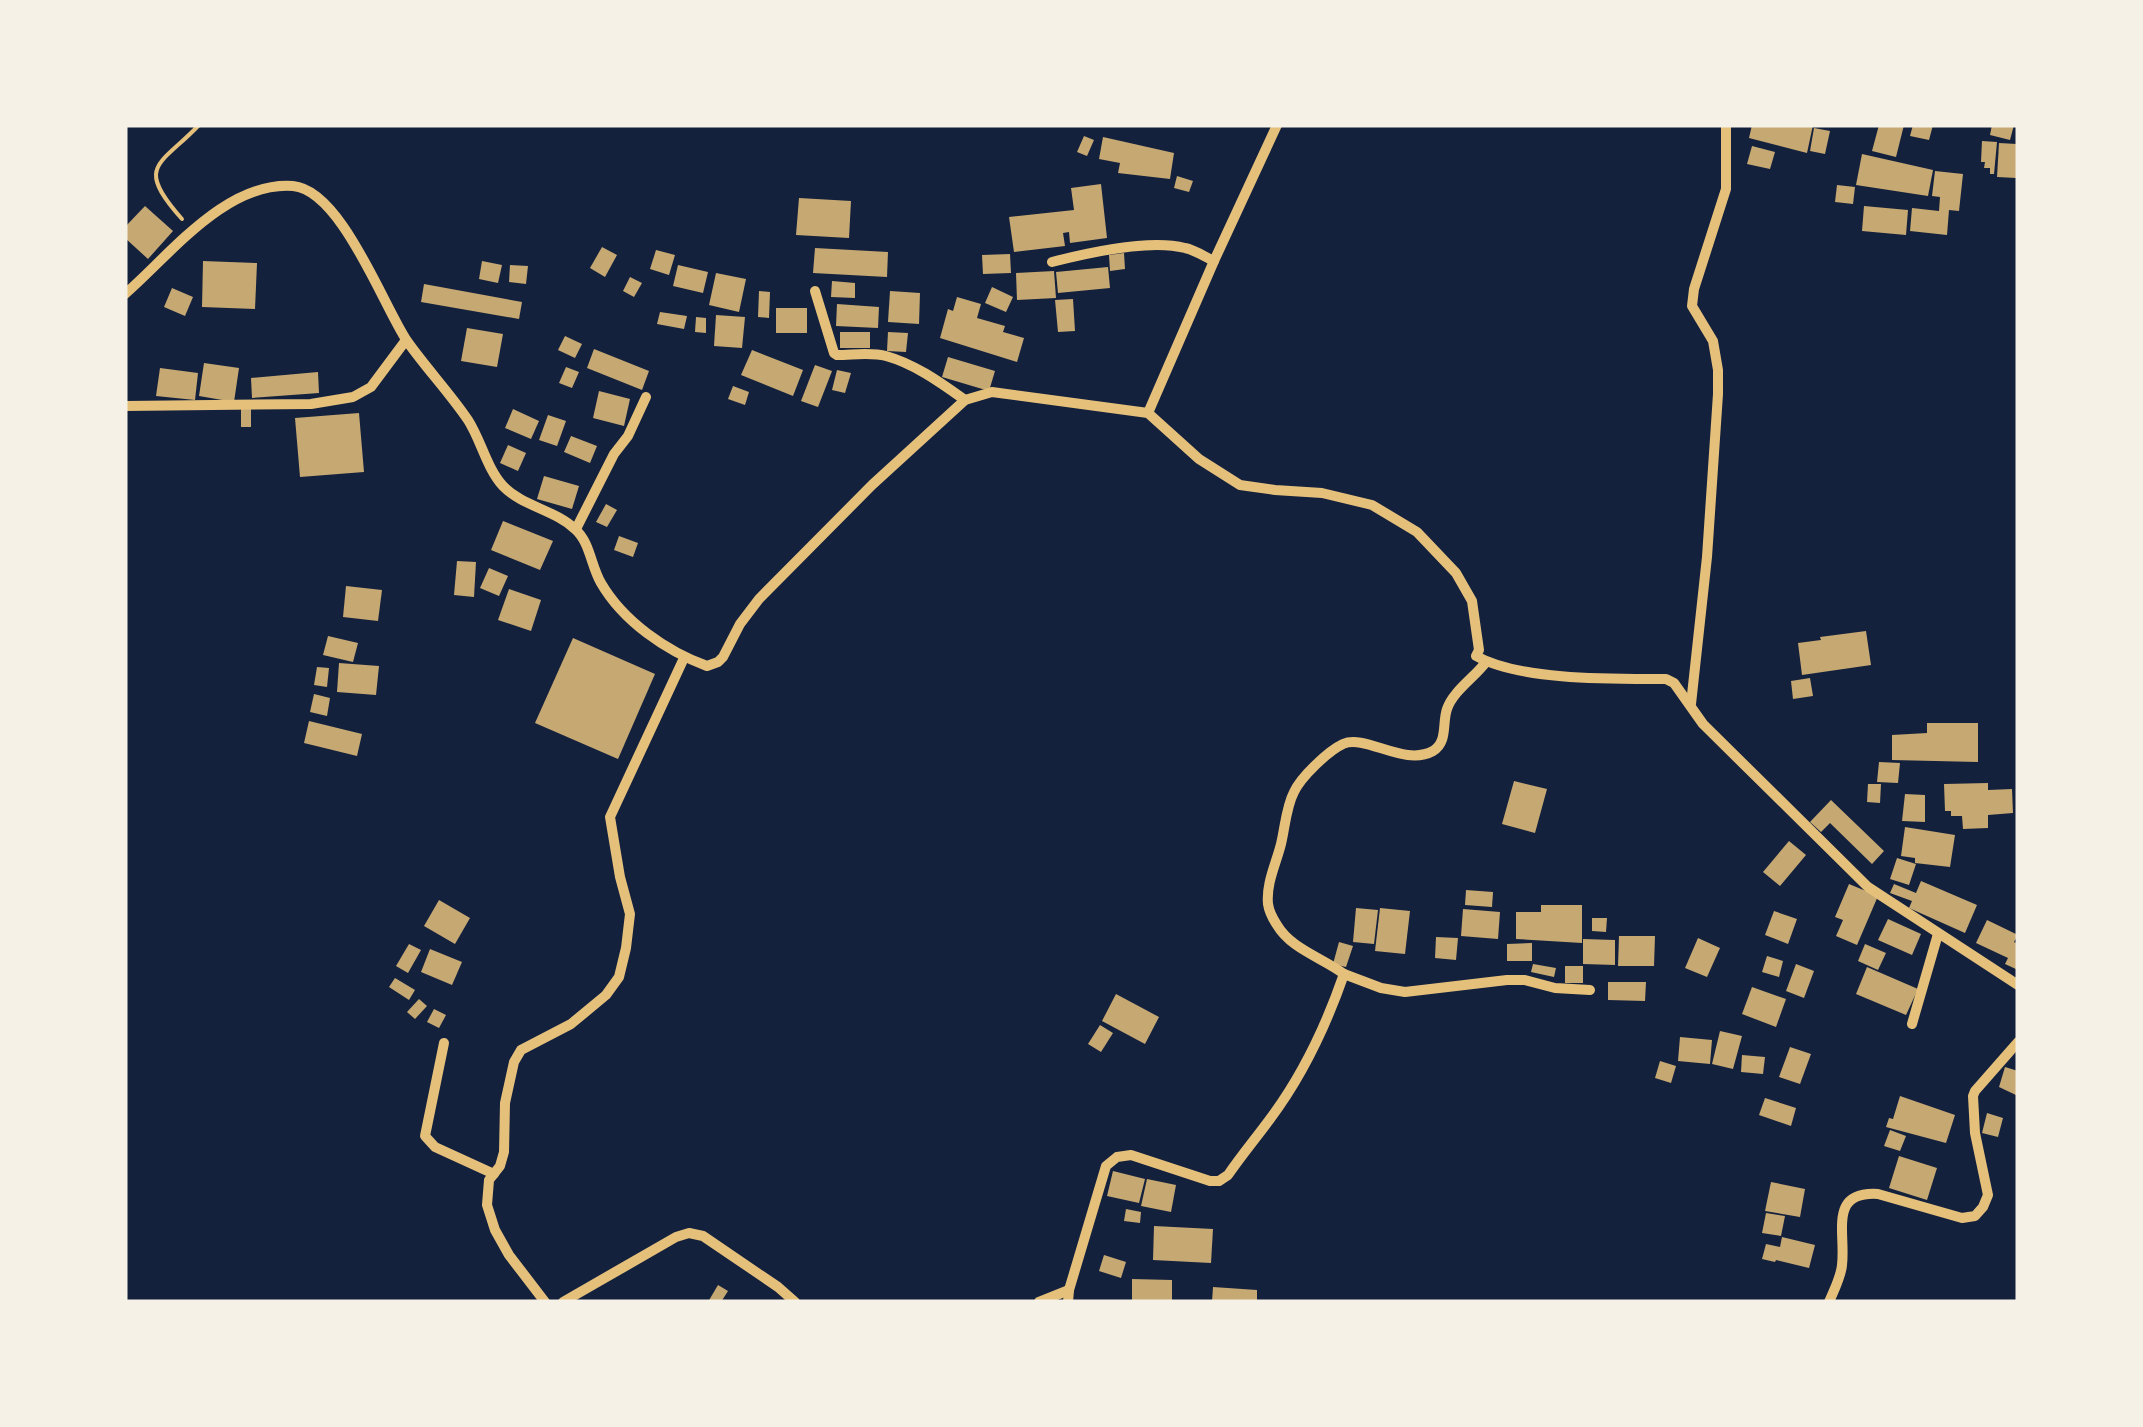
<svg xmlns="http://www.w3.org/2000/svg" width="2143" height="1427" font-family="Inter,sans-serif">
<rect width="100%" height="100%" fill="#14213d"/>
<g fill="#c6a872">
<polygon points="1752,125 1813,125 1807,153 1749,138"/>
<polygon points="1879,125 1904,125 1896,157 1872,151"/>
<polygon points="1913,125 1933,125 1929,140 1910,136"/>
<polygon points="1992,125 2014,125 2010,140 1990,135"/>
<polygon points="1814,128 1830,131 1825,154 1810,151"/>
<polygon points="1084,136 1094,140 1087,156 1077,152"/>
<polygon points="1103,137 1174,153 1170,179 1118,173 1120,163 1099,159"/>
<polygon points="1982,141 1997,142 1994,174 1990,174 1990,168 1984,168 1985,162 1981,162"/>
<polygon points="1999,143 2017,144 2016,178 1997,177"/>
<polygon points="1752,146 1775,152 1770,169 1747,164"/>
<polygon points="1862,154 1933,170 1928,196 1856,185"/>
<polygon points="1935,171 1963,174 1959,211 1949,210 1947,235 1910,231 1912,208 1939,211 1940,197 1932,196"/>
<polygon points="1177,176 1193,181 1189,192 1174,188"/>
<polygon points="1101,184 1107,238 1070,243 1069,232 1063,233 1065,246 1014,252 1009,217 1074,210 1071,188"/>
<polygon points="1837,185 1855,187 1853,204 1835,202"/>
<polygon points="799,198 851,201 849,238 796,235"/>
<polygon points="145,206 173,231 148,259 125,238 125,227"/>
<polygon points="1864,206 1908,210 1906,235 1862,231"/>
<polygon points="602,247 617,255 605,277 590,268"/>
<polygon points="815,248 888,252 887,277 813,273"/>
<polygon points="656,250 675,255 669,275 650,269"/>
<polygon points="1124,253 1125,269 1110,271 1109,255"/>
<polygon points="1010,254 1011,273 983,274 982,255"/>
<polygon points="203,261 257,263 255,309 202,307"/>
<polygon points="482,261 502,265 498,283 479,279"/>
<polygon points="510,265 528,266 526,284 509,282"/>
<polygon points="678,265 708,272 703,293 673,286"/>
<polygon points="1108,267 1110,288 1058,293 1056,272"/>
<polygon points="1054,271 1056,298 1017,300 1016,273"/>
<polygon points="716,273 746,279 739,312 709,305"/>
<polygon points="630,277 642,283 634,297 623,291"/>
<polygon points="832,281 855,283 855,298 831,297"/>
<polygon points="424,284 522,302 519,319 421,302"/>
<polygon points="992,287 1013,297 1006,312 985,303"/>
<polygon points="172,288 193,297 185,316 164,307"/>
<polygon points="759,291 770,292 769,318 758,317"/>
<polygon points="890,291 920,293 919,324 888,322"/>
<polygon points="957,297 981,304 977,318 1005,326 1003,332 1024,338 1017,362 940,338 948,309 953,311"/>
<polygon points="1073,299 1075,331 1058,332 1055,300"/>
<polygon points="837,304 879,307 878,328 836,326"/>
<rect x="776" y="308" width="31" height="25"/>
<polygon points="660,312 687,316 684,329 657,324"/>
<polygon points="716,315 745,317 742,348 714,346"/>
<polygon points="696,317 706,318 706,333 695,332"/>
<polygon points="467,328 503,334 497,367 461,361"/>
<rect x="840" y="332" width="30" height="16"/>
<polygon points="888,332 908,333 906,352 887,351"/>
<polygon points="565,336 582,344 575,358 558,350"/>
<polygon points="594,349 649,371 642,390 587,368"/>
<polygon points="752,350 803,370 793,396 741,375"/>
<polygon points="948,357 995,371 989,391 942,377"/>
<polygon points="204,363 239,368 234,402 199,396"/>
<polygon points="815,365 832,371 818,407 801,401"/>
<polygon points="566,367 579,372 572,388 559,383"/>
<polygon points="160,368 198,373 195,400 156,396"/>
<polygon points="837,370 851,373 845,393 832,390"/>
<polygon points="318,372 319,393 252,398 251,378"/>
<polygon points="733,386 749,392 745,405 728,399"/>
<polygon points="599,391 630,399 624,426 593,418"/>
<rect x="241" y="408" width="10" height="19"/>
<polygon points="513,409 539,421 531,439 505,428"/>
<polygon points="359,413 364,472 300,477 295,418"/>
<polygon points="548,415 566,421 557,446 539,440"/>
<polygon points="571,436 597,446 590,463 564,452"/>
<polygon points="508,445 526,453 518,471 500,463"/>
<polygon points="544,476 579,486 572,509 537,499"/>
<polygon points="606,504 617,510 607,527 596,522"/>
<polygon points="503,521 553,541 540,570 491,550"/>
<polygon points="619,536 638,543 633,557 614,550"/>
<polygon points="457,561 476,562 474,597 454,595"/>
<polygon points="489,568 508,576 499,596 480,588"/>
<polygon points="346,586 382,590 378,621 343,617"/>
<polygon points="509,589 541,600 531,631 498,620"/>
<polygon points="1866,631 1871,665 1802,675 1798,643 1821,640 1820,637"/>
<polygon points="328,636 358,643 353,662 323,655"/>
<polygon points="573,638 655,674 618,759 535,723"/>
<polygon points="339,663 379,666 376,695 337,692"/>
<polygon points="317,667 329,668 327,687 314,685"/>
<polygon points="1810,678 1813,696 1793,699 1791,681"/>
<polygon points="314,694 330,698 327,716 310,712"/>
<polygon points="309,721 362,734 357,756 304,743"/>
<polygon points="1927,723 1978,723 1978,762 1892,760 1892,735 1927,733"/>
<polygon points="1879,762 1900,763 1898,783 1877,782"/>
<polygon points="1514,781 1547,789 1535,833 1502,824"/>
<polygon points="1988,783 1988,790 2012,789 2013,813 1988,815 1988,828 1963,829 1962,816 1951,816 1951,811 1945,811 1944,784"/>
<polygon points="1868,784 1881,784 1880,803 1867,802"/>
<polygon points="1905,794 1925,795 1925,822 1902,821"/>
<polygon points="1831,800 1884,851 1872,864 1830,823 1821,832 1810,822"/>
<polygon points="1905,827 1955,835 1950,867 1915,863 1915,858 1901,856"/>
<polygon points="1789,841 1806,855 1780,886 1763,872"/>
<polygon points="1897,858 1916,864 1909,885 1890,879"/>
<polygon points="1921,881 1977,905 1965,933 1909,908 1912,901 1890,893 1894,884 1916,893"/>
<polygon points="1849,884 1878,896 1857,945 1836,936 1843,920 1835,917"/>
<polygon points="1466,890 1493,892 1492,907 1465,905"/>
<polygon points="439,900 470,918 455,944 424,926"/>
<polygon points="1541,905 1582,905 1582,943 1516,939 1516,912 1541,912"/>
<polygon points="1356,908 1378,910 1374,944 1353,942"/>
<polygon points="1380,908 1410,911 1405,954 1375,951"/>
<polygon points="1463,909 1500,912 1498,939 1461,936"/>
<polygon points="1774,911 1797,919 1788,944 1765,935"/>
<polygon points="1592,918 1607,918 1606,932 1592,931"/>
<polygon points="1888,919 1921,934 1912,955 1878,940"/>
<polygon points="1987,920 2018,935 2014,942 2018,944 2018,970 2005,964 2008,958 1976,943"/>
<polygon points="1619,936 1655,936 1654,966 1618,966"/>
<polygon points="1436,937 1458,938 1456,960 1435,958"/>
<polygon points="1698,938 1720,948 1707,977 1685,968"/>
<polygon points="1583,939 1615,940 1615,965 1583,964"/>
<polygon points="1339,942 1353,946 1346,967 1333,964"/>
<polygon points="1532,943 1532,961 1507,961 1507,944"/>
<polygon points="409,944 421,950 408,973 396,966"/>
<polygon points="1865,944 1886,953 1878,970 1858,961"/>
<polygon points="430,949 462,962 452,985 421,972"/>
<polygon points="1767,956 1783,961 1779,977 1762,972"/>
<polygon points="1533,964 1556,968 1554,977 1531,972"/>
<polygon points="1796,964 1814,971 1804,998 1786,991"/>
<rect x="1565" y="966" width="18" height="17"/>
<polygon points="1867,967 1918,989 1906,1015 1856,994"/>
<polygon points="395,978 415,990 409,1000 389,987"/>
<polygon points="1608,982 1646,982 1645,1001 1608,1000"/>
<polygon points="1752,987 1786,999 1776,1027 1742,1014"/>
<polygon points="1116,994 1159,1017 1145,1044 1102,1021"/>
<polygon points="419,999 427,1006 415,1019 407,1012"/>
<polygon points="434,1009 446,1015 439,1028 427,1022"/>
<polygon points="1100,1025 1113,1033 1101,1052 1088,1044"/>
<polygon points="1720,1031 1742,1036 1733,1069 1712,1064"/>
<polygon points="1680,1037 1712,1040 1710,1064 1678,1061"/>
<polygon points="1790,1047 1811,1054 1800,1084 1779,1077"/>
<polygon points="1742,1055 1765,1057 1763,1074 1741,1072"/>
<polygon points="1660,1061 1676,1066 1671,1083 1655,1078"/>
<polygon points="2005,1067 2018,1071 2018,1096 1999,1087"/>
<polygon points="1900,1096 1955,1115 1946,1143 1886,1127 1889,1118 1893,1119"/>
<polygon points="1765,1098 1796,1108 1791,1126 1759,1115"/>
<polygon points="1987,1113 2003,1118 1998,1137 1982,1133"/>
<polygon points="1890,1130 1906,1136 1900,1151 1884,1146"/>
<polygon points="1899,1156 1937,1168 1927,1200 1889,1188"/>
<polygon points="1113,1171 1145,1179 1139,1203 1107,1196"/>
<polygon points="1147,1179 1176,1185 1171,1212 1141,1206"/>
<polygon points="1771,1182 1805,1189 1800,1217 1765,1211"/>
<polygon points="1126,1209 1141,1212 1140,1223 1124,1221"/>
<polygon points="1766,1213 1785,1216 1781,1236 1762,1233"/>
<polygon points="1154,1226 1213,1229 1211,1263 1153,1260"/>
<polygon points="1782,1237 1815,1245 1809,1268 1776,1260 1775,1262 1762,1259 1766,1244 1780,1247"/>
<polygon points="1104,1255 1126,1262 1121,1278 1099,1271"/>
<polygon points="1132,1279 1172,1280 1172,1302 1132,1302"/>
<polygon points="718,1285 728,1291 721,1302 708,1302"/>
<polygon points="1213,1287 1257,1290 1257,1302 1212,1302"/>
</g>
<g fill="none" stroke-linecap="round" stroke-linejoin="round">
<path stroke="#e5c07b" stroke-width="4" d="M 182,219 C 134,165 160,166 199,125"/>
<g stroke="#e5c07b" stroke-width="10">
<path d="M 1052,262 C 1087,253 1151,239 1185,248 C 1195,250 1205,257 1214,261"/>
<path d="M 815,291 L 834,353 L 837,355 C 853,355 871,352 886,356 C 915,364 941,383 965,400"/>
<path d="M 125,294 C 170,255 226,181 293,186 C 341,190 383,305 407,341 C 426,368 449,392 468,420 C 481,440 487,469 503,486 C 522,506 555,510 575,529 C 590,542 591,566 601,583 C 623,621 666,651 707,666 L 718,662 L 723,657 L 740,624 L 759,599 L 872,485 L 965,400 L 992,392 L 1148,413 L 1199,459 L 1240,485 L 1275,490 L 1322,493 L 1372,505 L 1417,532 L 1456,573 L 1472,601 L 1479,650 L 1476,656 C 1521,681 1615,679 1666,679 L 1674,683 L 1703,724 L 1868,887 L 2018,985"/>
<polyline points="125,406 311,404 353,397 371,387 406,340"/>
<polyline points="1148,413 1214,261 1277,125"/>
<polyline points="576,529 614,454 628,436 646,397"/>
<polyline points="1691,704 1707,557 1718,394 1718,370 1713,341 1692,306 1694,289 1726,189 1726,125"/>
<polyline points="1344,974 1381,988 1405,992 1507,980 1525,980 1555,988 1590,990"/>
<polyline points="1912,1024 1938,934"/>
<polyline points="444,1043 425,1136 435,1147 494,1174"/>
<polyline points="545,1302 509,1255 495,1230 487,1205 489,1180 500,1166 504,1152 505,1103 514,1062 521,1050 571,1024 606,995 619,977 626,948 630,914 620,877 610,817 684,658"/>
<polyline points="563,1302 676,1237 689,1233 703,1236 778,1287 795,1302"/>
<polyline points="1039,1302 1069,1290"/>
<path d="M 1068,1302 L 1069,1290 L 1106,1166 L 1117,1157 L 1131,1155 L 1210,1181 L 1219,1181 L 1228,1175 C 1241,1156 1256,1138 1270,1119 C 1303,1075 1326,1026 1344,974 C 1323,958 1291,949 1277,925 C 1273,919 1269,911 1268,904 C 1266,883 1276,864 1281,844 C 1285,828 1286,807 1294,792 C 1301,777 1328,751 1343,744 C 1366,734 1404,767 1433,751 C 1448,742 1442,723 1447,709 C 1453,691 1475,677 1486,662"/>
<path d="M 1829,1302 C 1834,1290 1841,1277 1842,1265 C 1846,1233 1828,1191 1878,1194 L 1962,1218 L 1975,1216 L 1983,1207 L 1988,1195 L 1975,1133 L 1973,1096 L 1975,1091 L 2018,1042"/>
</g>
</g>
<rect width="2143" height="1427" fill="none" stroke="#f6f1e7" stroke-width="255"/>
</svg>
